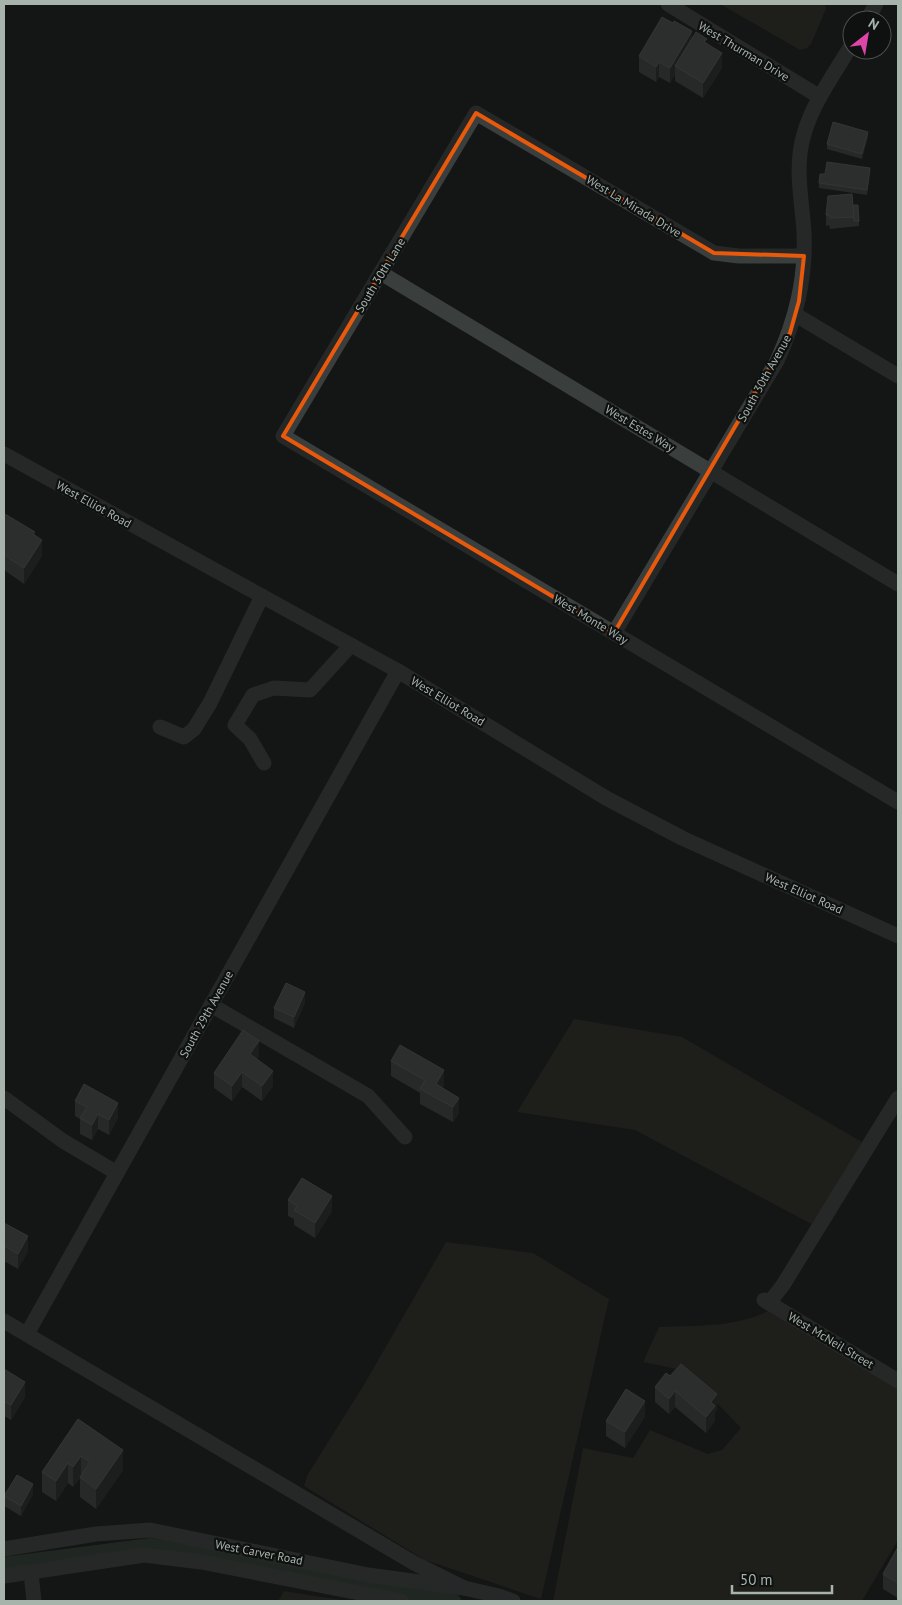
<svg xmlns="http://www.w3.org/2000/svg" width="902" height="1605" font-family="'PT Sans',sans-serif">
<rect width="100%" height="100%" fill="#141515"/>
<g fill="#2a2923">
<polygon points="720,4 825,4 826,9 811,44 807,48 800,50"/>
<polygon points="574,1019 682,1037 862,1142 813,1225 635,1130 517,1112"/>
<polygon points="446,1242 533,1253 609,1299 541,1599 425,1560 304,1486 308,1474 365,1383"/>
<path d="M 772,1309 L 898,1389 L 898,1540 L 862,1601 L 553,1601 L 583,1448 L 633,1458 L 650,1430 L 708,1454 L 722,1450 L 741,1428 L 686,1371 L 643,1362 L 659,1327 C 698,1325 737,1328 772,1309 Z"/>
<polygon points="284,1591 347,1601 278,1601"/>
</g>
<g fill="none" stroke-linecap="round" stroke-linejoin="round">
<polyline stroke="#2f3d31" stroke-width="14" points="4,1564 151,1545 390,1591 454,1601"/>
<g stroke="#3a3f3d" stroke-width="15">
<polyline points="668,4 820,97"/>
<polyline points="867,20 876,4"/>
<polyline points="804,256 739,256 714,253 476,113 283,436 898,802"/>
<polyline points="381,273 898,584"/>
<polyline points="796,315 898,376"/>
<polyline points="4,454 398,671 606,798 682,838 898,936"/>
<path d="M 614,633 L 777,361 C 796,319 806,279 804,232 C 802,200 794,167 804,134 C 813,102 835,73 852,44"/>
<polyline points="160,727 184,737 194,729 210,703 262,596"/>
<polyline points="264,763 250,739 235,725 253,695 274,688 310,690 351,645"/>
<polyline points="211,1005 368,1096 405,1137"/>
<polyline points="4,1098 63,1141 117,1173"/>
<polyline points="764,1300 898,1381"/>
<polyline points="769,1303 783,1285 898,1098"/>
<polyline points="4,1321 414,1563 464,1588"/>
<polyline points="27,1334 398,671"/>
<polyline points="4,1549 96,1534 150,1530 368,1575 464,1588 499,1596 513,1601"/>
<polyline points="31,1573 34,1601"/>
<polyline points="4,1576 144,1555 201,1562 401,1601"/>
</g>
</g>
<g fill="#3c403e">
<polygon points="692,39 707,43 722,68 703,98 675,81 675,74 670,83 659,77 656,82 639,72 639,56"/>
<polygon points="868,137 862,159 827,149 827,144"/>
<polygon points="870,173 867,195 819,188 819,183 825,174"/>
<polygon points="853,205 859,221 859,226 830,229 829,225 826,226 826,215"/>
<polygon points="4,516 35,535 42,556 24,584 4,570"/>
<polygon points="305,1002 294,1028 274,1018 274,1008"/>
<polygon points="259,1056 257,1059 273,1086 262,1101 242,1087 232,1101 214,1088 214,1073"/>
<polygon points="391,1061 444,1086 442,1088 459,1113 453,1122 420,1104 420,1093 391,1076"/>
<polygon points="75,1101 118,1118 109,1135 98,1129 92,1140 80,1134 80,1119 75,1116"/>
<polygon points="288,1200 332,1211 315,1238 294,1225 294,1219 288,1216"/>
<polygon points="4,1223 28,1251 18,1269 4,1261"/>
<polygon points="4,1369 25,1397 11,1420 4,1416"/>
<polygon points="666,1373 717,1410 715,1411 715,1421 706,1433 675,1407 669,1414 655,1402 655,1387"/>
<polygon points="645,1416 625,1448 606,1436 606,1421"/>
<polygon points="78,1419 123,1470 96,1509 80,1497 80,1478 73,1487 68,1483 56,1501 42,1492 42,1472"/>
<polygon points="33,1494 21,1516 4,1506 4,1496"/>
<polygon points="898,1547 898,1598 883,1589 883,1574"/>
</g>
<g fill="#272929">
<polygon points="692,31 692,46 675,66 675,74 670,83 670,68"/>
<polygon points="722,53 722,68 703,98 703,83"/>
<polygon points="659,62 659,77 656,82 656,67"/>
<polygon points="868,132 868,137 862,159 862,154"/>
<polygon points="42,540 42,556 24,584 24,568"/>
<polygon points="305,992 305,1002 294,1028 294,1017"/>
<polygon points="259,1041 259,1056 250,1069 250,1054"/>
<polygon points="444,1070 444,1086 437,1098 436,1084"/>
<polygon points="273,1071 273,1086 262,1101 262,1086"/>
<polygon points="242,1072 242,1087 232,1101 232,1086"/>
<polygon points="459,1098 459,1113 453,1122 453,1107"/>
<polygon points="118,1103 118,1118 109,1135 109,1120"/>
<polygon points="98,1114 98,1129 92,1140 92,1125"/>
<polygon points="332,1196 332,1211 315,1238 315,1223"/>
<polygon points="28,1236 28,1251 18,1269 18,1254"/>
<polygon points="25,1382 25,1397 11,1420 11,1405"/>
<polygon points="675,1391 675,1407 669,1414 669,1399"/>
<polygon points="717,1394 717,1410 715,1411 715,1421 706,1433 706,1417 711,1402"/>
<polygon points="645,1401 645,1416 625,1448 625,1432"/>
<polygon points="123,1450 123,1470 96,1509 96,1489"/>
<polygon points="81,1456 81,1476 73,1487 73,1467"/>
<polygon points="68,1463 68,1483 56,1501 56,1481"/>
<polygon points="33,1484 33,1494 21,1516 21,1506"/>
</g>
<g fill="#484c4a" stroke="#565c59">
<polygon points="662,17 673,23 674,21 692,31 670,68 659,62 656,67 639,56"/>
<polygon points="696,32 707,39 704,42 722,53 703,83 675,66"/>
<polygon points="833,122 868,132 862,154 827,144"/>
<polygon points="827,162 870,168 867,190 819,183 820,174 825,174"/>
<polygon points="852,194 854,217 830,218 829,215 826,215 828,196"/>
<polygon points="853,205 858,205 859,221 854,221"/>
<polygon points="5,514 35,532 33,534 42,540 24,568 4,555 4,516"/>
<polygon points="286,983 305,992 294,1017 274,1008"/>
<polygon points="243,1030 259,1041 250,1054 273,1071 262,1086 242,1072 232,1086 214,1073"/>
<polygon points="400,1045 444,1070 436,1084 459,1098 453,1107 420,1089 425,1080 391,1061"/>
<polygon points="84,1084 118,1103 109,1120 98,1114 92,1125 80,1118 87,1107 75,1101"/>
<polygon points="302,1178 332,1196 315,1223 294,1210 297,1206 288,1200"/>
<polygon points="4,1223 28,1236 18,1254 4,1246"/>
<polygon points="681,1364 717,1394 711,1402 715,1406 706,1417 675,1391 669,1399 655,1387 666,1373 670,1376"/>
<polygon points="4,1369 25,1382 11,1405 4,1401"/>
<polygon points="626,1389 645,1401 625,1432 606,1421"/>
<polygon points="78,1419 123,1450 96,1489 80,1477 90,1462 81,1456 73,1467 68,1463 56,1481 42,1472"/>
<polygon points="17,1475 33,1484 21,1506 4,1496"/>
<polygon points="898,1547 898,1583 883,1574"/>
</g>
<path d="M0 0H902V1605H0ZM 476,113 L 714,253 L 804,256 L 799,301 L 790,333 L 614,633 L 283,436 Z" fill="#141515" fill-opacity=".55" fill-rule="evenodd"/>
<path fill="none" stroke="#e8590c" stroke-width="4" stroke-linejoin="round" d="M 476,113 L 714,253 L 804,256 L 799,301 L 790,333 L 614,633 L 283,436 Z"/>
<g text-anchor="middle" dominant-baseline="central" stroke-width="4.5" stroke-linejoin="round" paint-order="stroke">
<g font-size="12" fill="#a7b4ac" stroke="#0f1010">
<text transform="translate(744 51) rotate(31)">West Thurman Drive</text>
<text transform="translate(634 206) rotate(31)">West La Mirada Drive</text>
<text transform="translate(380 275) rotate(-59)">South 30th Lane</text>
<text transform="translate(764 378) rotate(-61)">South 30th Avenue</text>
<text transform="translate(640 428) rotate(31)">West Estes Way</text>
<text transform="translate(94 504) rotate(29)">West Elliot Road</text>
<text transform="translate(591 619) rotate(31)">West Monte Way</text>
<text transform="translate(448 701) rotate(31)">West Elliot Road</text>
<text transform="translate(804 893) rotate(24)">West Elliot Road</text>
<text transform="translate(206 1014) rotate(-61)">South 29th Avenue</text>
<text transform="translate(831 1340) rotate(31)">West McNeil Street</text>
<text transform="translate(259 1552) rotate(11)">West Carver Road</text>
</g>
</g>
<rect width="902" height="1605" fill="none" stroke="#a7b4ac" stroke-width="10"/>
<g transform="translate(867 35) rotate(31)"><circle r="24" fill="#0f1010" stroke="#4c524e"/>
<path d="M0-4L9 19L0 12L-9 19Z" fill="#dd45a8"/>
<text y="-8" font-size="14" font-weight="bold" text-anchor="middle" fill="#a7b4ac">N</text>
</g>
<path d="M732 1585v8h100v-8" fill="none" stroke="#a7b4ac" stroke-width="2.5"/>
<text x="740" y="1585" font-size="15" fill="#a7b4ac" stroke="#0f1010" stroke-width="4" paint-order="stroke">50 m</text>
</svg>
